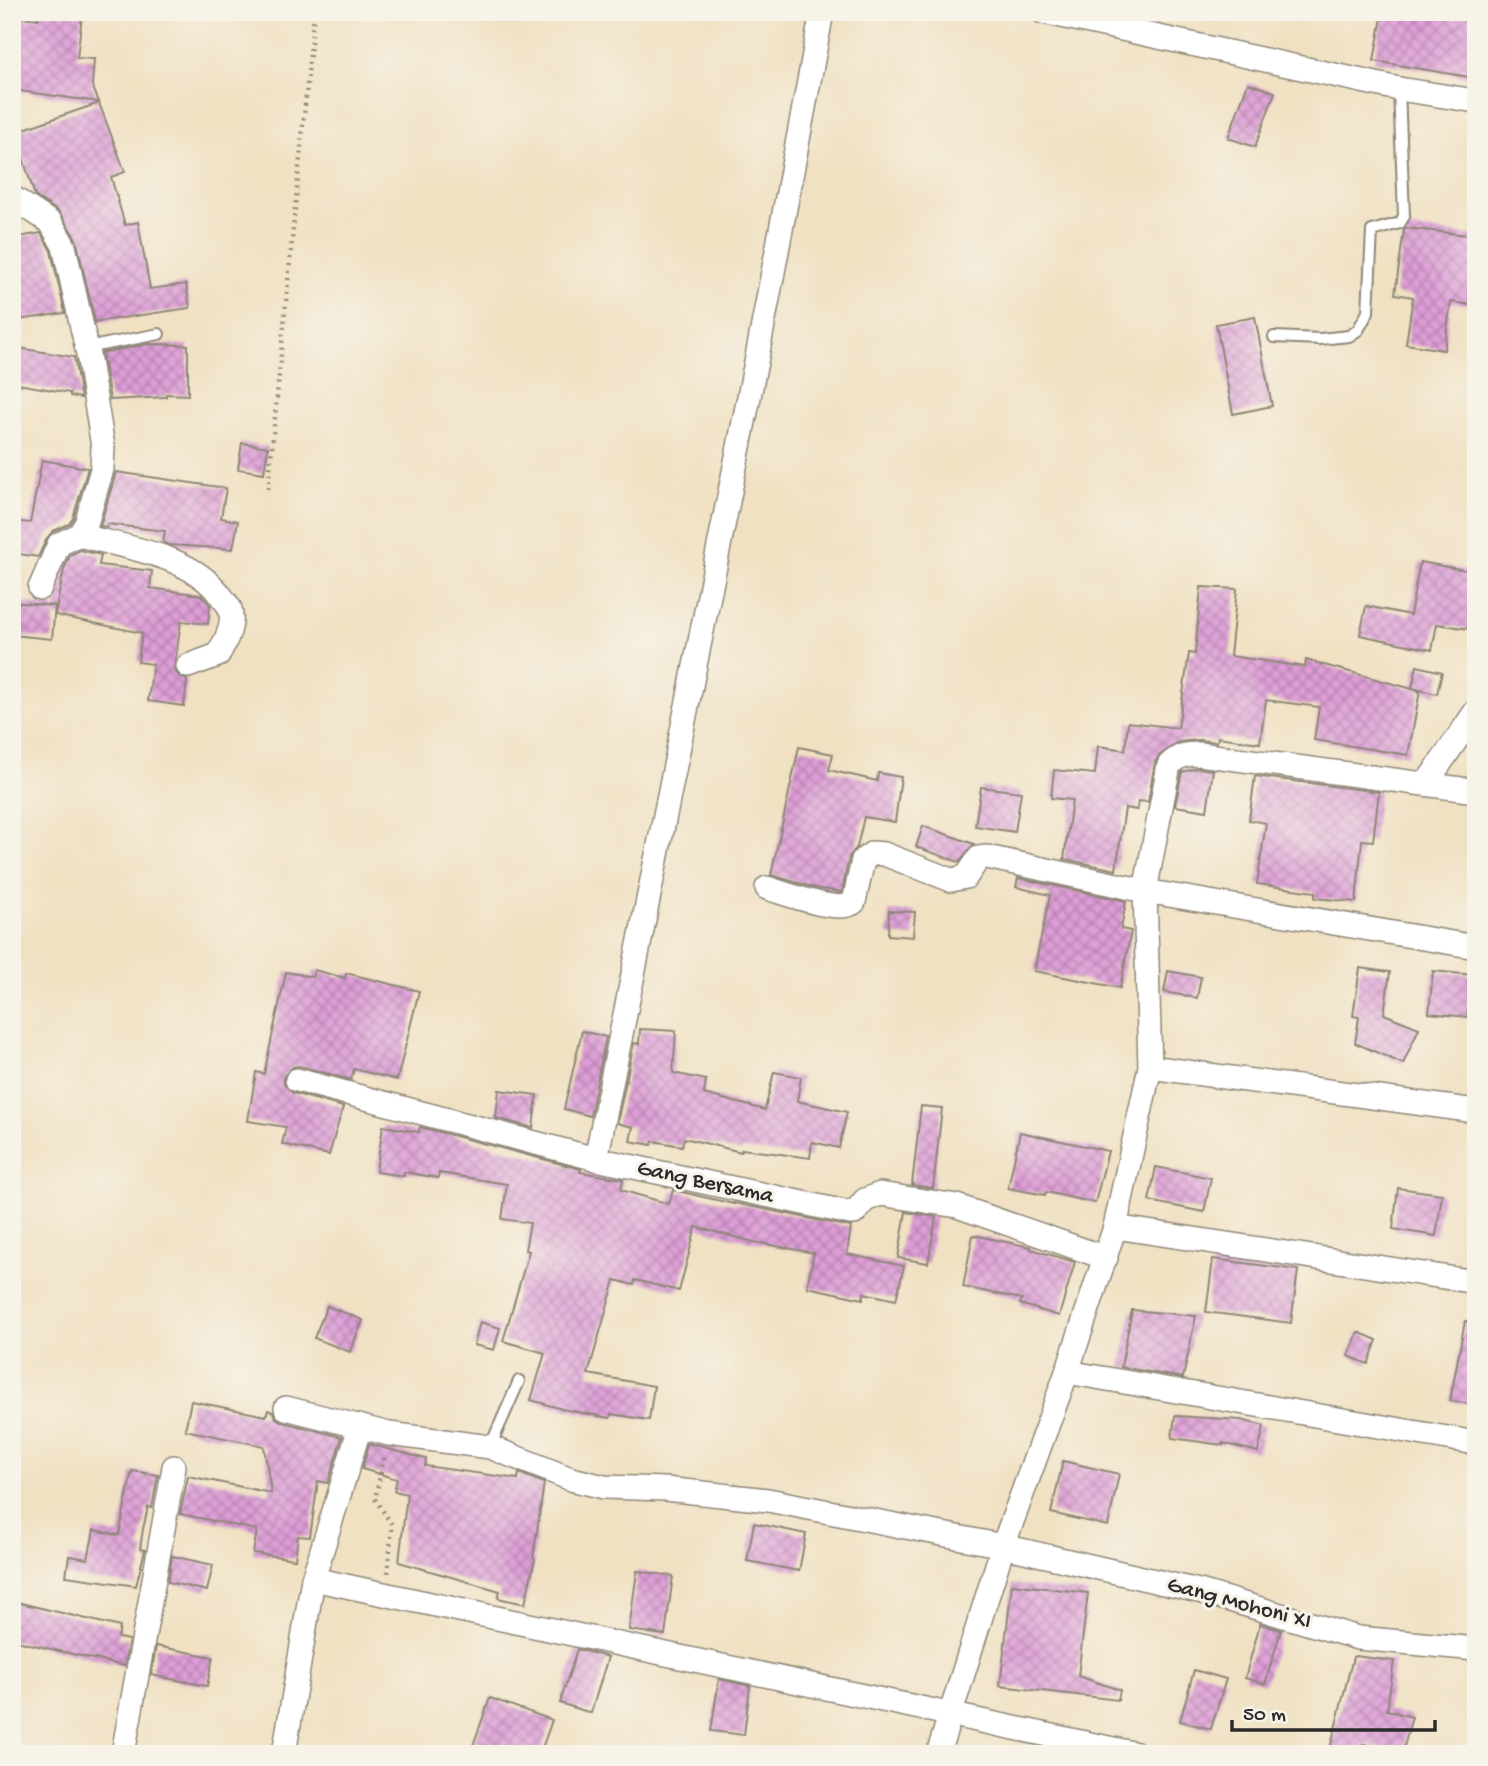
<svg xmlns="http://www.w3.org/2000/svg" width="1488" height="1766" font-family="'Gochi Hand',sans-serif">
<defs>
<pattern id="building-cross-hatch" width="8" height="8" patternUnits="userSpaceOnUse" patternTransform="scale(1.75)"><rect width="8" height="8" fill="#de9ed7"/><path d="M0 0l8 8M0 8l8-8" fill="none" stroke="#b481af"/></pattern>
</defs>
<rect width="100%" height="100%" fill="#f7f3e8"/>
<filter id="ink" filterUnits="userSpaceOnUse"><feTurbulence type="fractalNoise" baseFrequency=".0143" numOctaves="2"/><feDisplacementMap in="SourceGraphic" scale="14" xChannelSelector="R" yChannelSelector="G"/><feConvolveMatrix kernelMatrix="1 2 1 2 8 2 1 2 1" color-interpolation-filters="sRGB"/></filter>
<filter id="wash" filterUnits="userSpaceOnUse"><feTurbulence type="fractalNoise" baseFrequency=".00686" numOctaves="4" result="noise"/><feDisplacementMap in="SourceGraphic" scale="28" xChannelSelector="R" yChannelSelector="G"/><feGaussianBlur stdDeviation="1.57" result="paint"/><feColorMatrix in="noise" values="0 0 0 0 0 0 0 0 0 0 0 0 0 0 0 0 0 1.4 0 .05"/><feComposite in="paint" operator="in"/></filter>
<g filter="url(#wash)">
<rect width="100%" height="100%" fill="#f0e1c3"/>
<g id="blocks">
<g fill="url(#building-cross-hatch)">
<polygon points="38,12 82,15 77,58 94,59 92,85 99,102 12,90 12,16 38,19"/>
<polygon points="1383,12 1476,12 1476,35 1469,77 1374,61"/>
<polygon points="1248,83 1275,92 1255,147 1228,138"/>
<polygon points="99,103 125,172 111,177 125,225 138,222 150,289 186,284 190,308 95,322 76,239 59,212 35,196 22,155 12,158 12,133"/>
<polygon points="1406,228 1476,236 1476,274 1472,305 1451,302 1444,350 1406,344 1413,297 1395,294 1404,230"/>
<polygon points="41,233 51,251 65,313 12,321 12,238"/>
<polygon points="1255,317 1272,406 1233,414 1216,324"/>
<polygon points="147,344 188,345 188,395 166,394 166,397 110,400 102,353"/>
<polygon points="12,347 74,357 81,398 70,396 70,393 12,383"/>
<polygon points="242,443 268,447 264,473 238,469"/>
<polygon points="42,460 88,468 73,518 69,524 53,531 47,538 38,557 12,553 12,521 30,523"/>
<polygon points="116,472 226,488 221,518 238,521 233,549 169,545 163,542 165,531 107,524 107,527 100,526"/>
<polygon points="80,550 101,555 99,565 152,571 150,588 201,595 210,605 208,624 181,621 174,670 180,677 187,680 184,706 148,701 153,664 138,662 142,633 55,615 64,569 70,555"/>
<polygon points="1420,562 1476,572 1476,630 1437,624 1432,650 1360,635 1366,606 1410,615"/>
<polygon points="1201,587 1237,589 1230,656 1305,667 1306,660 1420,691 1408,755 1314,740 1319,707 1266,700 1260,743 1218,737 1217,742 1199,740 1179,742 1160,755 1155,762 1148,802 1138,801 1137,810 1125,808 1116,870 1064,859 1072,800 1051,798 1054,770 1095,774 1098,746 1125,750 1128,722 1178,728 1189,653 1195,654"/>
<polygon points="12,602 55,606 52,639 12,635"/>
<polygon points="1417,666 1442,672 1437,694 1412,688"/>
<polygon points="799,747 833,754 829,770 877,781 878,773 901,777 895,822 864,817 857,847 849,857 842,892 815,888 771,875"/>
<polygon points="1198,768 1213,770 1207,811 1175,806 1182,772"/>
<polygon points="1255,776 1379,792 1373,841 1362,840 1356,902 1315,898 1315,892 1257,884 1266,823 1249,820"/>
<polygon points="981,787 1021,792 1015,832 975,826"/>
<polygon points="923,826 974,844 959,862 916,847"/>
<polygon points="1018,878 1126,901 1121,929 1131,931 1120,988 1034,971 1050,895 1016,887"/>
<polygon points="889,911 915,912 913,937 888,935"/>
<polygon points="1360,968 1390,972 1384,1014 1419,1028 1403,1064 1355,1043 1359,1017 1353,1016"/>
<polygon points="314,970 345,978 346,973 419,991 397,1080 354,1069 351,1080 300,1066 293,1067 284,1076 284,1084 293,1093 343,1107 329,1155 282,1144 286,1127 248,1121 256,1072 264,1074 286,972 313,977"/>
<polygon points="1168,971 1201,977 1197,998 1164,992"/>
<polygon points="1433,971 1472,975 1467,1017 1429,1013"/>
<polygon points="640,1029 676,1031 673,1073 706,1080 704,1094 765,1110 774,1072 801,1077 797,1101 847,1112 839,1148 812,1142 810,1158 742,1149 741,1152 684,1138 682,1146 653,1141 652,1145 630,1141 633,1127 617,1123 634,1043 639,1044"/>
<polygon points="582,1031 606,1037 590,1116 564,1109"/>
<polygon points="499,1090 537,1095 533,1128 496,1118"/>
<polygon points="921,1106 942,1108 933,1188 912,1185"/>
<polygon points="383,1126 419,1132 420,1127 581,1169 580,1172 623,1179 621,1190 669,1204 673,1190 734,1204 734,1203 851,1227 847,1254 904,1266 896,1300 864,1293 863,1299 807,1287 814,1253 754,1242 696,1227 679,1291 635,1280 634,1285 615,1280 588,1374 654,1386 649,1420 611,1414 610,1418 562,1409 531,1400 545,1353 503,1341 529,1251 525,1250 530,1223 502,1219 507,1184 439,1173 438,1178 404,1172 404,1176 376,1172"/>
<polygon points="1020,1132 1108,1151 1095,1203 1046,1192 1045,1195 1008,1188"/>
<polygon points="1156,1167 1211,1178 1204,1212 1149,1201"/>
<polygon points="1398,1188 1442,1194 1436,1236 1393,1229"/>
<polygon points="906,1212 936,1217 928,1263 898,1258"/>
<polygon points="973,1235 1031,1247 1031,1249 1075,1262 1059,1316 1020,1304 1022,1299 963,1287"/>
<polygon points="1213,1259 1298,1270 1291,1323 1206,1312"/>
<polygon points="327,1306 363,1320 350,1352 314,1338"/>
<polygon points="1132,1310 1196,1316 1183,1378 1121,1367"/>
<polygon points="1465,1321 1476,1322 1476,1405 1450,1401"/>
<polygon points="480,1322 500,1328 494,1350 474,1345"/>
<polygon points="1358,1332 1377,1340 1368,1364 1348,1356"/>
<polygon points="191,1401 266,1416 268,1410 273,1412 276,1418 283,1422 342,1437 328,1483 318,1481 310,1537 298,1536 295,1559 253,1553 257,1530 180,1514 188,1476 271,1493 264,1446 185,1430"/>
<polygon points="1175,1416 1241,1420 1264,1426 1258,1452 1223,1443 1223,1445 1172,1438"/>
<polygon points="369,1444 426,1459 425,1466 518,1479 519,1473 544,1483 533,1558 535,1559 525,1604 498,1598 500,1591 399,1562 407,1494 394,1491 397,1479 362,1469"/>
<polygon points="1063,1461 1119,1474 1108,1526 1051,1513"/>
<polygon points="132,1471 158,1475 152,1508 148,1507 143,1529 140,1549 145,1550 136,1586 66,1576 69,1556 88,1559 94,1530 119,1535"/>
<polygon points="754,1523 806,1534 799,1571 747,1561"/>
<polygon points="172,1556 213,1565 207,1591 168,1582"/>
<polygon points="637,1571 673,1576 665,1635 629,1630"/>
<polygon points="1012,1584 1088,1593 1078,1676 1120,1690 1118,1700 1000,1686"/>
<polygon points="12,1601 120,1627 118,1638 129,1640 124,1666 12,1640"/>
<polygon points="1260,1624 1281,1630 1265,1684 1245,1678"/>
<polygon points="156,1646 213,1657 207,1686 151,1675"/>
<polygon points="577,1649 608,1657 591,1713 560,1703"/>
<polygon points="1355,1656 1394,1661 1387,1710 1412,1717 1402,1754 1363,1744 1360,1754 1348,1754 1330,1749 1353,1657"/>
<polygon points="1194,1670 1226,1679 1211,1729 1180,1721"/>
<polygon points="719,1679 750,1686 744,1735 711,1731"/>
<polygon points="490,1698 552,1720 540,1754 470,1754"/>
</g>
</g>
</g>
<g filter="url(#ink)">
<use href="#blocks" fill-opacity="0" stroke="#8e8677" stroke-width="2"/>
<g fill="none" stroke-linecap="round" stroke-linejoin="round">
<g stroke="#8e8677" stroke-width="14">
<g id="service">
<polyline points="1274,337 1320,339 1349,336 1358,330 1368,312 1372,231 1400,223 1404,216 1399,89"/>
<polyline points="86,348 159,334"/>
<polyline points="490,1447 519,1381"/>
</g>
</g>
<g stroke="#8e8677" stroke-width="26">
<g id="minor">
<polyline points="1043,12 1399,89 1476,101"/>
<polyline points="12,197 51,223 64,246 88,354 103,447 102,469 86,524 79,535 59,544 40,588"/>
<path d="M 79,535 C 126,548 190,554 221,596 C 223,599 229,605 230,609 C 235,625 225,642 218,655 L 188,666"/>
<polyline points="1426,784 1476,711"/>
<path d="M 767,888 C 784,893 841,915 854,902 L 863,860 L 873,853 L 884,854 L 951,880 L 966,877 L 979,858 L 987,857 L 1145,891 L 1476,947"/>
<polyline points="1150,1067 1476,1111"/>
<polyline points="297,1080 596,1159 850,1213 854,1213 865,1200 880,1194 957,1206 1106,1258"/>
<polyline points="596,1159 757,357 822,12"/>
<polyline points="1115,1227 1476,1282"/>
<polyline points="1067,1372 1476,1443"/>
<polyline points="286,1408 389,1434 490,1447 571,1479 604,1487 665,1489 768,1500 1003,1546 1203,1592 1358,1638 1476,1649"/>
<polyline points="313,1579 1137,1754"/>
<polyline points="123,1754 174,1467"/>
<polyline points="284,1754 313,1579 360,1427"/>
<path d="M 938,1754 L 1003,1546 L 1067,1372 L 1115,1227 L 1150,1067 L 1145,891 L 1169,765 C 1179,755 1186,754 1199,754 L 1476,791"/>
</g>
</g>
<g stroke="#8e8677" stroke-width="4.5" stroke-dasharray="2 5" stroke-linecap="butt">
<polyline points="268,489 314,12"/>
<polyline points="384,1458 375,1499 392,1525 388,1573"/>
</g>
<use href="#service" stroke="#fff" stroke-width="10"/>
<use href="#minor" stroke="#fff" stroke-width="23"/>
</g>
</g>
<g text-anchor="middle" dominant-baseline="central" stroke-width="6" stroke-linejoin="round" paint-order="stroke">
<g font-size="23" fill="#2b2b2b" stroke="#f7f3e8">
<text transform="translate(705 1183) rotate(12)">Gang Bersama</text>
<text transform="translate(1239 1604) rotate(15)">Gang Mohoni XI</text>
</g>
</g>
<rect width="1488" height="1766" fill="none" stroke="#f7f3e8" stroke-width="42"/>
<path d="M1232 1720v10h203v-10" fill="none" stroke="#2b2b2b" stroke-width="3.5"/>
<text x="1243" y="1720" font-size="21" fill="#2b2b2b" stroke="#f7f3e8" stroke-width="5" paint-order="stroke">50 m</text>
</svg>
